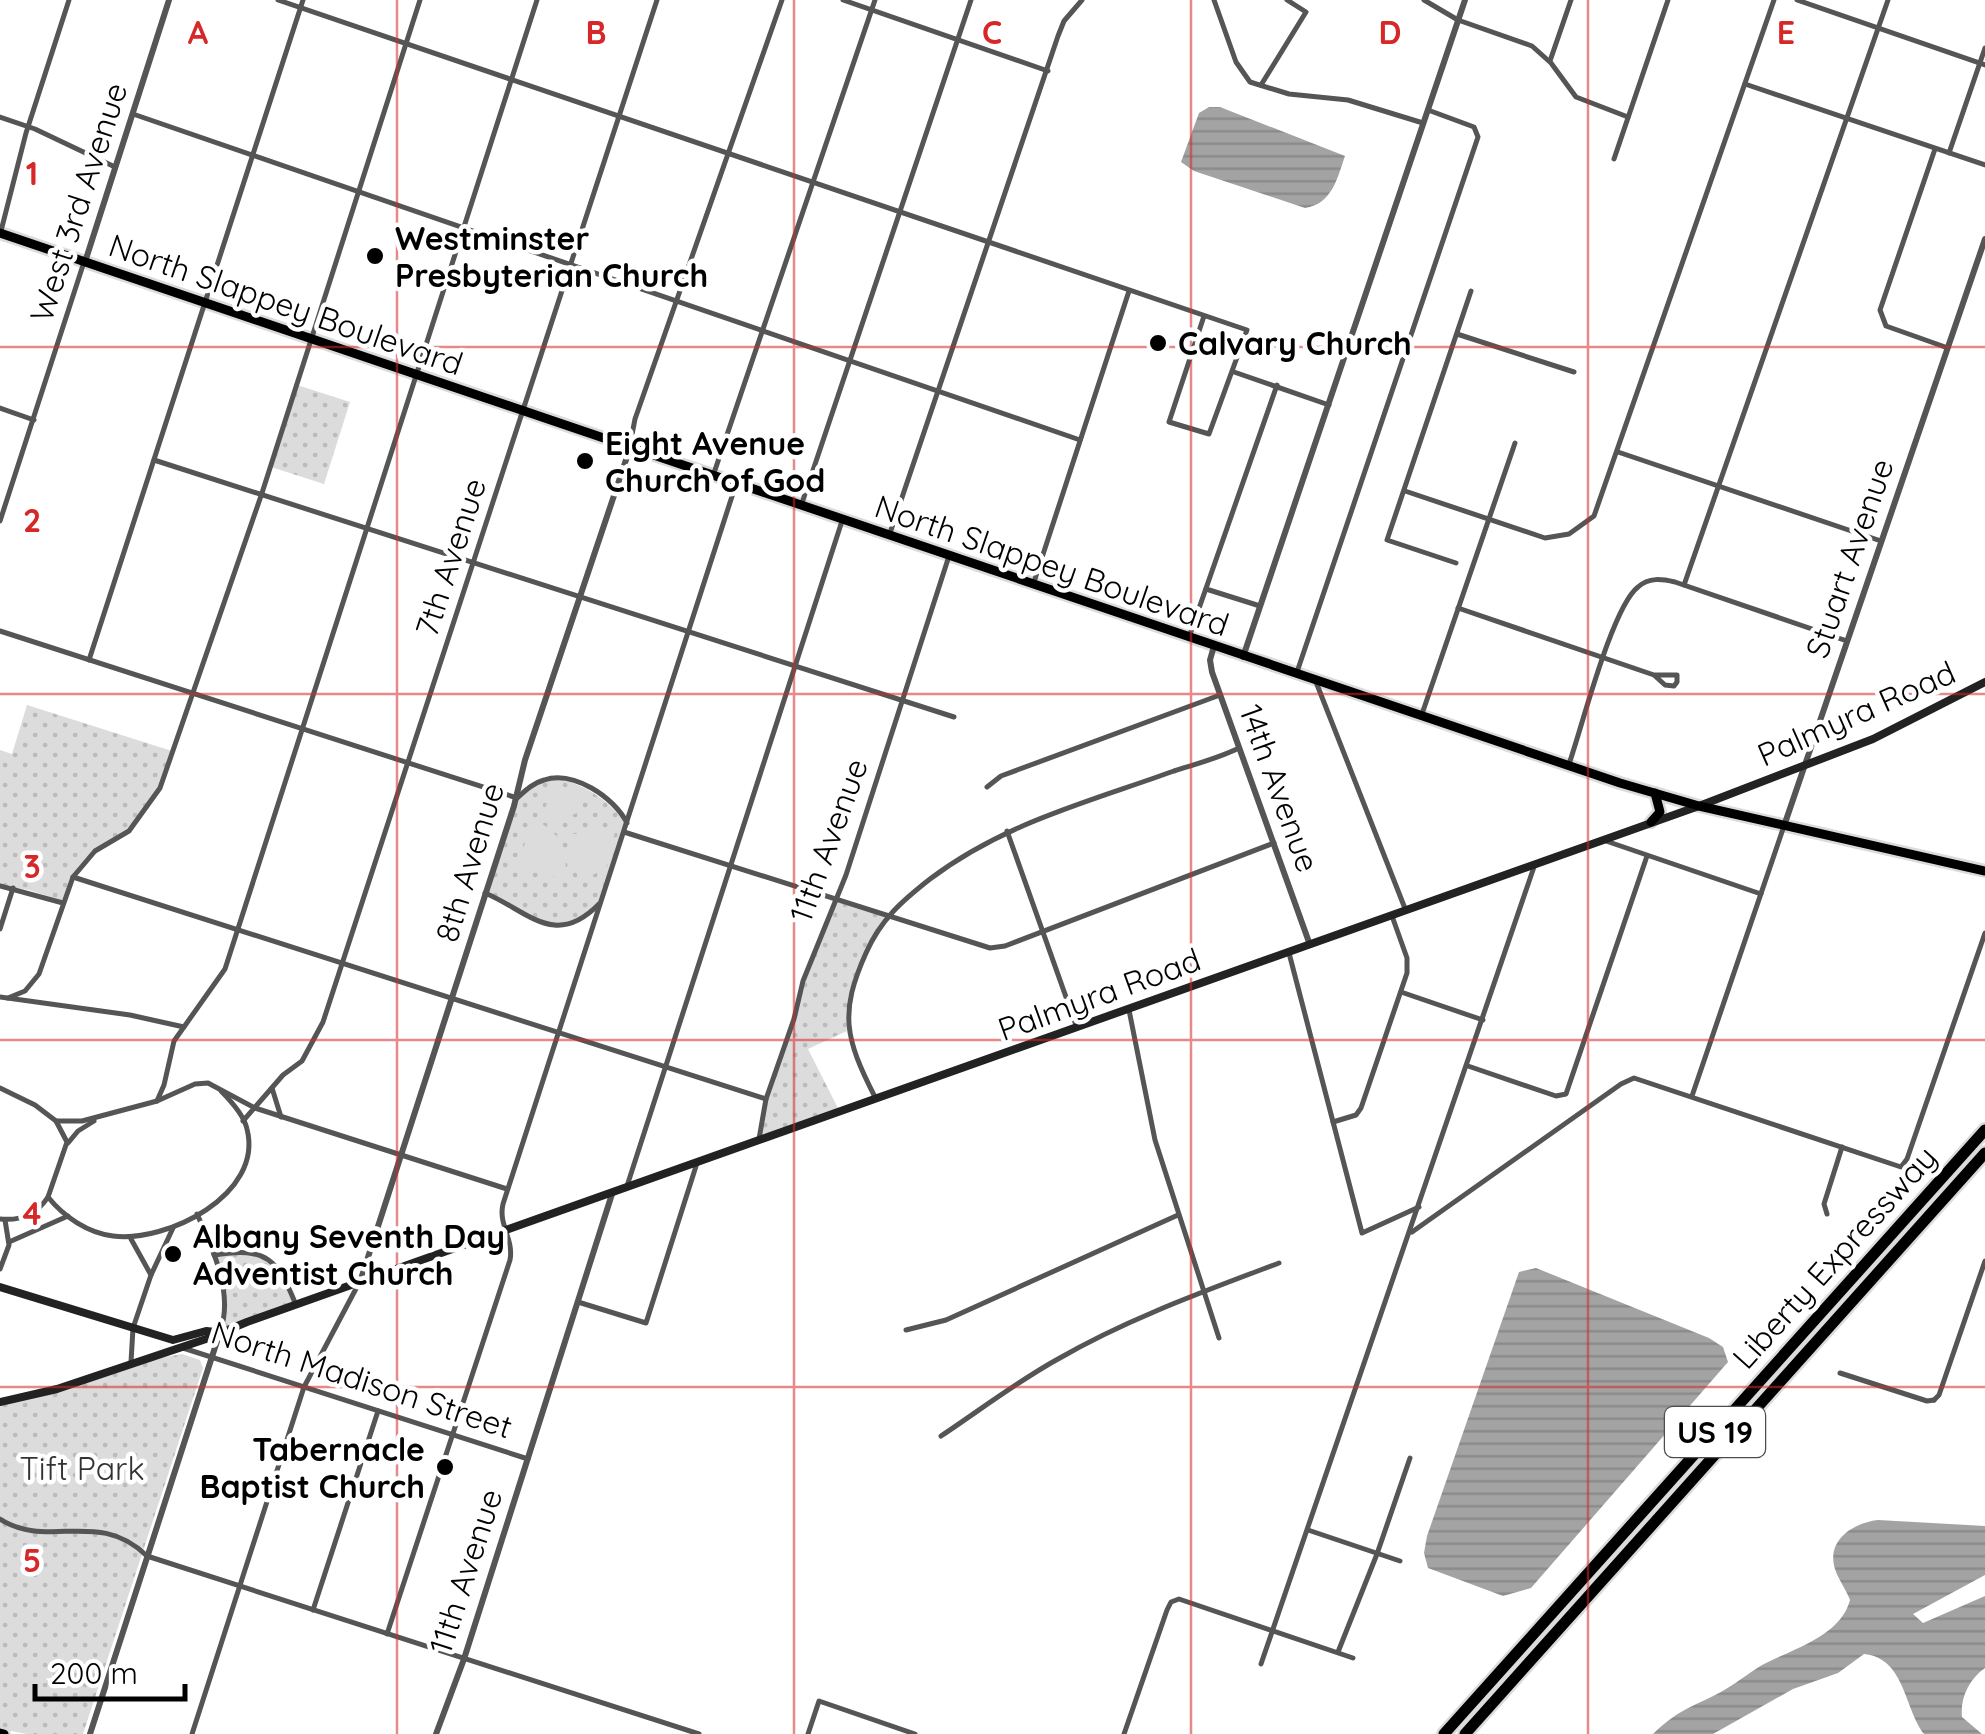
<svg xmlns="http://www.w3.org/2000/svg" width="1985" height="1734" font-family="Quicksand,sans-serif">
<defs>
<pattern id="grass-dots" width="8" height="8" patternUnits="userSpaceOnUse" patternTransform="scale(2.5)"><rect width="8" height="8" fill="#dcdcdc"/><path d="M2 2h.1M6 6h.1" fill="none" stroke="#bbb" stroke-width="1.8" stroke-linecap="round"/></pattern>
<pattern id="water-rules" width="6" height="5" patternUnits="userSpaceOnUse" patternTransform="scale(2.5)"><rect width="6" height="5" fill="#a3a3a3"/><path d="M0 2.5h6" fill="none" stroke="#8b8b8b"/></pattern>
</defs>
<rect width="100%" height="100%" fill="#fff"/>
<g fill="url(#grass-dots)">
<polygon points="297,385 350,402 324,484 271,467"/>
<polygon points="27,705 172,751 159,787 128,830 103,845 70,879 63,901 29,890 0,885 0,750 12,754"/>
<path d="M 558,778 C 589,787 606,799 626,823 L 601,901 L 589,913 L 559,925 L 519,913 L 486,893 L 517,798 L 538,782 Z"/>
<path d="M 837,902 L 885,916 C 864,949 842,990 847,1031 L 808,1049 L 840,1112 L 759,1142 C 773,1058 804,979 837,902 Z"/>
<path d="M 229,1253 C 275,1256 276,1266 296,1305 L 222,1332 L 226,1315 L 215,1256 Z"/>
<polygon points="182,1354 200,1360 203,1368 83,1734 27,1734 0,1729 0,1403 132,1363"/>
</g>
<g fill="#dcdcdc">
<polygon points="558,785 586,795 577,813 556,821 542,816 553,787"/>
<path d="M 533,819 C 560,832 570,849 564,879 L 521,869 L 518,864 Z"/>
<polygon points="615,832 606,868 579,882 568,840 573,834"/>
</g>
<g fill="url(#water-rules)">
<path d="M 1209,107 L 1220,107 L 1345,156 C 1337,179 1332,204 1305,208 L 1194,171 L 1181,162 L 1199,113 Z"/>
<polygon points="1536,1268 1709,1338 1723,1347 1728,1362 1531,1588 1503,1596 1428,1568 1424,1553 1427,1536 1519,1272"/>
<path d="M 1878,1520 L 1985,1526 L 1985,1575 L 1913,1614 L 1923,1623 L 1985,1596 L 1985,1668 C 1969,1679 1960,1698 1962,1717 L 1982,1734 L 1924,1734 C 1904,1708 1905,1658 1864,1654 L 1838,1673 L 1793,1689 L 1713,1734 L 1653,1734 C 1682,1706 1695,1707 1726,1689 C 1740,1681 1752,1670 1766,1663 C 1796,1648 1841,1635 1850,1600 C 1846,1589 1838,1579 1835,1569 C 1826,1540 1853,1523 1878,1520 Z"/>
</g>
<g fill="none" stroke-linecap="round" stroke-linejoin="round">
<g stroke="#dbdbdb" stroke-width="14">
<g id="primary">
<polyline points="0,233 1620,783 1699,806 1985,871"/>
<polyline points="1651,822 1660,812 1655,793"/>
<polyline points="0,1733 4,1734"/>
</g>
</g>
<g stroke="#dbdbdb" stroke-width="16">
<g id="motorway">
<polyline points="1444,1734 1985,1130"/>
<polyline points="1465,1734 1985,1153"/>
</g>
</g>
<g stroke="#555" stroke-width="5">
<polyline points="278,0 1247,330 1209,434 1169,422 1204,316"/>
<polyline points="843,0 1048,71"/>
<polyline points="1214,0 1236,62 1250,82 1289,94 1348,100 1423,123"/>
<polyline points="1424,0 1458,20 1532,46 1551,63 1576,97 1628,117"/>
<polyline points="1797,0 1985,65"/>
<polyline points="1550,61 1571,0"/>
<polyline points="1745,84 1985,165"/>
<polyline points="1261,85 1306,12 1287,0"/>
<polyline points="133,114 1080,440"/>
<polyline points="0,117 35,129 115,167"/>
<polyline points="1935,149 1880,310 1886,326 1948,348"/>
<polyline points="1949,153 1985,48"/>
<polyline points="1614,159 1668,0"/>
<polyline points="1,231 26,133 69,0"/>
<polyline points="1457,334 1574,372"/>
<polyline points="1234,372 1329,405"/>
<polyline points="0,408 34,420"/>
<polyline points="630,445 635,419 782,0"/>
<polyline points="1618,452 1881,541"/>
<polyline points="154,460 954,717"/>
<polyline points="714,473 875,0"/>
<polyline points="1405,491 1545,538 1569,534 1594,516 1774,0"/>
<polyline points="802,503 971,0"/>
<polyline points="0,521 84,262"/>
<polyline points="890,533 1058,36 1064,21 1082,0"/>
<polyline points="1456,563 1387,540 1471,291"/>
<polyline points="1034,582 1129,291"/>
<polyline points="1684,585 1888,0"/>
<polyline points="1206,589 1260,606"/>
<polyline points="1458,608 1654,675 1665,685 1674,686 1677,682 1677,675 1654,675"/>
<path d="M 0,631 L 517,798 C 525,791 533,783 544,780 C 573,770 614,797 627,823"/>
<polyline points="1189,637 1277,385"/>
<polyline points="89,660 303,0"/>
<polyline points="1297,672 1478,137 1474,127 1428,110"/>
<polyline points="1316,682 1406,911"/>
<polyline points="1422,714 1515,443"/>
<path d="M 1569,764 C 1582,727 1612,607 1638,587 C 1649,577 1662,579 1675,582 L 1847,641"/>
<polyline points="987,787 1001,776 1220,695"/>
<polyline points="1007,831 1077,1028"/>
<polyline points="624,832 990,948 1005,946 1274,843"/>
<polyline points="1603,840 1761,894"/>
<polyline points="73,877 766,1099"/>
<polyline points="0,886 63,903"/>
<path d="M 485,893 C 528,911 555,949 599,904"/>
<polyline points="0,929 13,888"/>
<polyline points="1289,953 1362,1233 1419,1207"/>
<polyline points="1401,992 1483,1020"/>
<polyline points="0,997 130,1015 184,1027"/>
<polyline points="8,998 25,991 39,974 73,877 95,851 129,831 160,788 262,493 420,0"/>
<polyline points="1129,1010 1155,1140 1219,1338"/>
<polyline points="1468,1066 1556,1096 1566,1094 1647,856"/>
<polyline points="0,1088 35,1105 56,1121 82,1121 157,1101 195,1084 208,1083 255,1108 507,1189"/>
<polyline points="272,1088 281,1117"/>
<polyline points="1692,1096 1784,826"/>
<path d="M 875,1097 C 845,1038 839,1013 866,953 C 881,919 902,901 930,879 C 1004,823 1088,802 1174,771 C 1196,764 1219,758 1239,748"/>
<polyline points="157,1101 164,1085 174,1041 225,969 537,0"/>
<path d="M 56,1121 L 67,1142 L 48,1197 C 64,1217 88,1233 113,1236 C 166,1243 264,1195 247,1129 C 244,1115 231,1101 221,1091"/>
<polyline points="243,1121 283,1075 302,1061 323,1022 657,0"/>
<polyline points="1333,1122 1356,1115 1361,1108 1407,973 1407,958 1392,916"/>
<polyline points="759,1139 766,1099 794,1019 803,981 846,875 949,556"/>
<polyline points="68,1143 78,1131 94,1121"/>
<polyline points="627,1186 842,521"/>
<path d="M 197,1214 C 213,1249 234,1294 220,1332"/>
<polyline points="1827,1214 1824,1204 1842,1147"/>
<path d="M 0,1219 C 20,1221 37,1214 48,1197"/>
<polyline points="1412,1232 1621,1084 1634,1078 1901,1167 1907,1159 1985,933"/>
<polyline points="131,1239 151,1275 133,1328 131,1362"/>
<polyline points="9,1242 68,1216"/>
<path d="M 214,1255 C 267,1246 278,1260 296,1305"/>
<polyline points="0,1269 9,1245 5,1220"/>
<polyline points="151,1275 173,1228"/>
<polyline points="578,1302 646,1323 697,1163"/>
<polyline points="906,1330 946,1320 1178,1215"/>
<polyline points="183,1348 528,1459"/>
<polyline points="1840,1373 1927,1401 1934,1400"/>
<polyline points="1934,1400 1939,1395 1985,1261"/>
<path d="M 941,1436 C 980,1410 1018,1381 1058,1359 C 1127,1319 1205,1291 1279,1263"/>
<path d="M 0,1519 C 48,1550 98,1508 147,1556 L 699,1734"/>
<polyline points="1308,1530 1400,1561"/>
<polyline points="313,1610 378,1411"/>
<path d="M 387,1634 L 510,1260 C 514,1239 498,1225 503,1204 L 736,484"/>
<polyline points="1338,1652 1377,1554 1410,1458"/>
<polyline points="1261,1664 1535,864"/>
<polyline points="192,1734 304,1387 359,1283"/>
<polyline points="808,1734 819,1701 915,1734"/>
<polyline points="1124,1734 1167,1610 1171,1602 1179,1599 1353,1658"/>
</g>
<g stroke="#555" stroke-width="6">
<polyline points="85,262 169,0"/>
<polyline points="1214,646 1210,660 1212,672 1310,945"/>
<polyline points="1243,657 1465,0"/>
<polyline points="1784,826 1985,239"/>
<polyline points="360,1282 514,806 525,760 630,448"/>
<polyline points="90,1734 220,1332"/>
<polyline points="436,1734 464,1659 612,1194"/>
</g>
<g stroke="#222" stroke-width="8">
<polyline points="0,1287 173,1340 206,1331 216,1332"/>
<polyline points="0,1402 57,1389 206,1339 247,1322 1699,806 1873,739 1985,682"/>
</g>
<use href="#primary" stroke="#000" stroke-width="9"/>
<use href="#motorway" stroke="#000" stroke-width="11"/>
</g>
<path fill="none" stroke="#d62828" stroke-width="2.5" stroke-opacity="0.55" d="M 397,0 L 397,1734M 794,0 L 794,1734M 1191,0 L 1191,1734M 1588,0 L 1588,1734M 0,347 L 1985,347M 0,694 L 1985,694M 0,1040 L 1985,1040M 0,1387 L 1985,1387"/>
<g fill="#000" stroke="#fff" stroke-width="4">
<circle cx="375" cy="256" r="10"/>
<circle cx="1158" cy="343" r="10"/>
<circle cx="585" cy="461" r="10"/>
<circle cx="173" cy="1254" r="10"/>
<circle cx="445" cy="1467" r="10"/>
</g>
<g text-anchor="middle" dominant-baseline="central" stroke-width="9" stroke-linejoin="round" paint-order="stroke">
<rect fill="#fff" stroke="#4c4c4c" stroke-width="2.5" x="1665" y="1407" width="100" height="50" rx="8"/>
<g font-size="30" font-weight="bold" fill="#000">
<text x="1715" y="1432">US 19</text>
</g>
<g font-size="32" fill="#000" stroke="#fff">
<text transform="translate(78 202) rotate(-72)">West 3rd Avenue</text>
<text transform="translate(286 304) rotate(19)">North Slappey Boulevard</text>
<text transform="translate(450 557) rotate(-72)">7th Avenue</text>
<text transform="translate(1849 558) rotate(-71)">Stuart Avenue</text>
<text transform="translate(1052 565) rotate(19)">North Slappey Boulevard</text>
<text transform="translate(1856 713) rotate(-24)">Palmyra Road</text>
<text transform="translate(1280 788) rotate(70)">14th Avenue</text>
<text transform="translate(828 840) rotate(-70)">11th Avenue</text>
<text transform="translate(469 862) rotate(-73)">8th Avenue</text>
<text transform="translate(1099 994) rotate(-20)">Palmyra Road</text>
<text transform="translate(1834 1257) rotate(-48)">Liberty Expressway</text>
<text transform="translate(362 1379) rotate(18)">North Madison Street</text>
<text transform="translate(465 1571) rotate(-72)">11th Avenue</text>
</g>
<g font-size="32" font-weight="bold" fill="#000" stroke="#fff" text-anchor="start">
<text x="395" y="238">Westminster<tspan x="395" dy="37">Presbyterian Church</tspan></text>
<text x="1178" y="343">Calvary Church</text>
<text x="605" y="443">Eight Avenue<tspan x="605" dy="37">Church of God</tspan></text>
<text x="193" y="1236">Albany Seventh Day<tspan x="193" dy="37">Adventist Church</tspan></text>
<text x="425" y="1449" text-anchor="end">Tabernacle<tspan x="425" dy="37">Baptist Church</tspan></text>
</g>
<g font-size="32" fill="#333" stroke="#fff">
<text x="82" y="1468">Tift Park</text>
</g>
</g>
<g font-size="32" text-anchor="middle" font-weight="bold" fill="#d62828" stroke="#fff" stroke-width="9" stroke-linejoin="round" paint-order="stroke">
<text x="198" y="44">A</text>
<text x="596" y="44">B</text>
<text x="992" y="44">C</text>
<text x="1390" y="44">D</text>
<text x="1786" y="44">E</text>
<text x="32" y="185">1</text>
<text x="32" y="532">2</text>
<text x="32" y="878">3</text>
<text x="32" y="1225">4</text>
<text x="32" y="1572">5</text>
</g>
<path d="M35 1684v15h150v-15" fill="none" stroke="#000000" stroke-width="5"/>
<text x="50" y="1684" font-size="30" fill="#000000" stroke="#ffffff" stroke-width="8" paint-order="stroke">200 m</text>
</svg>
